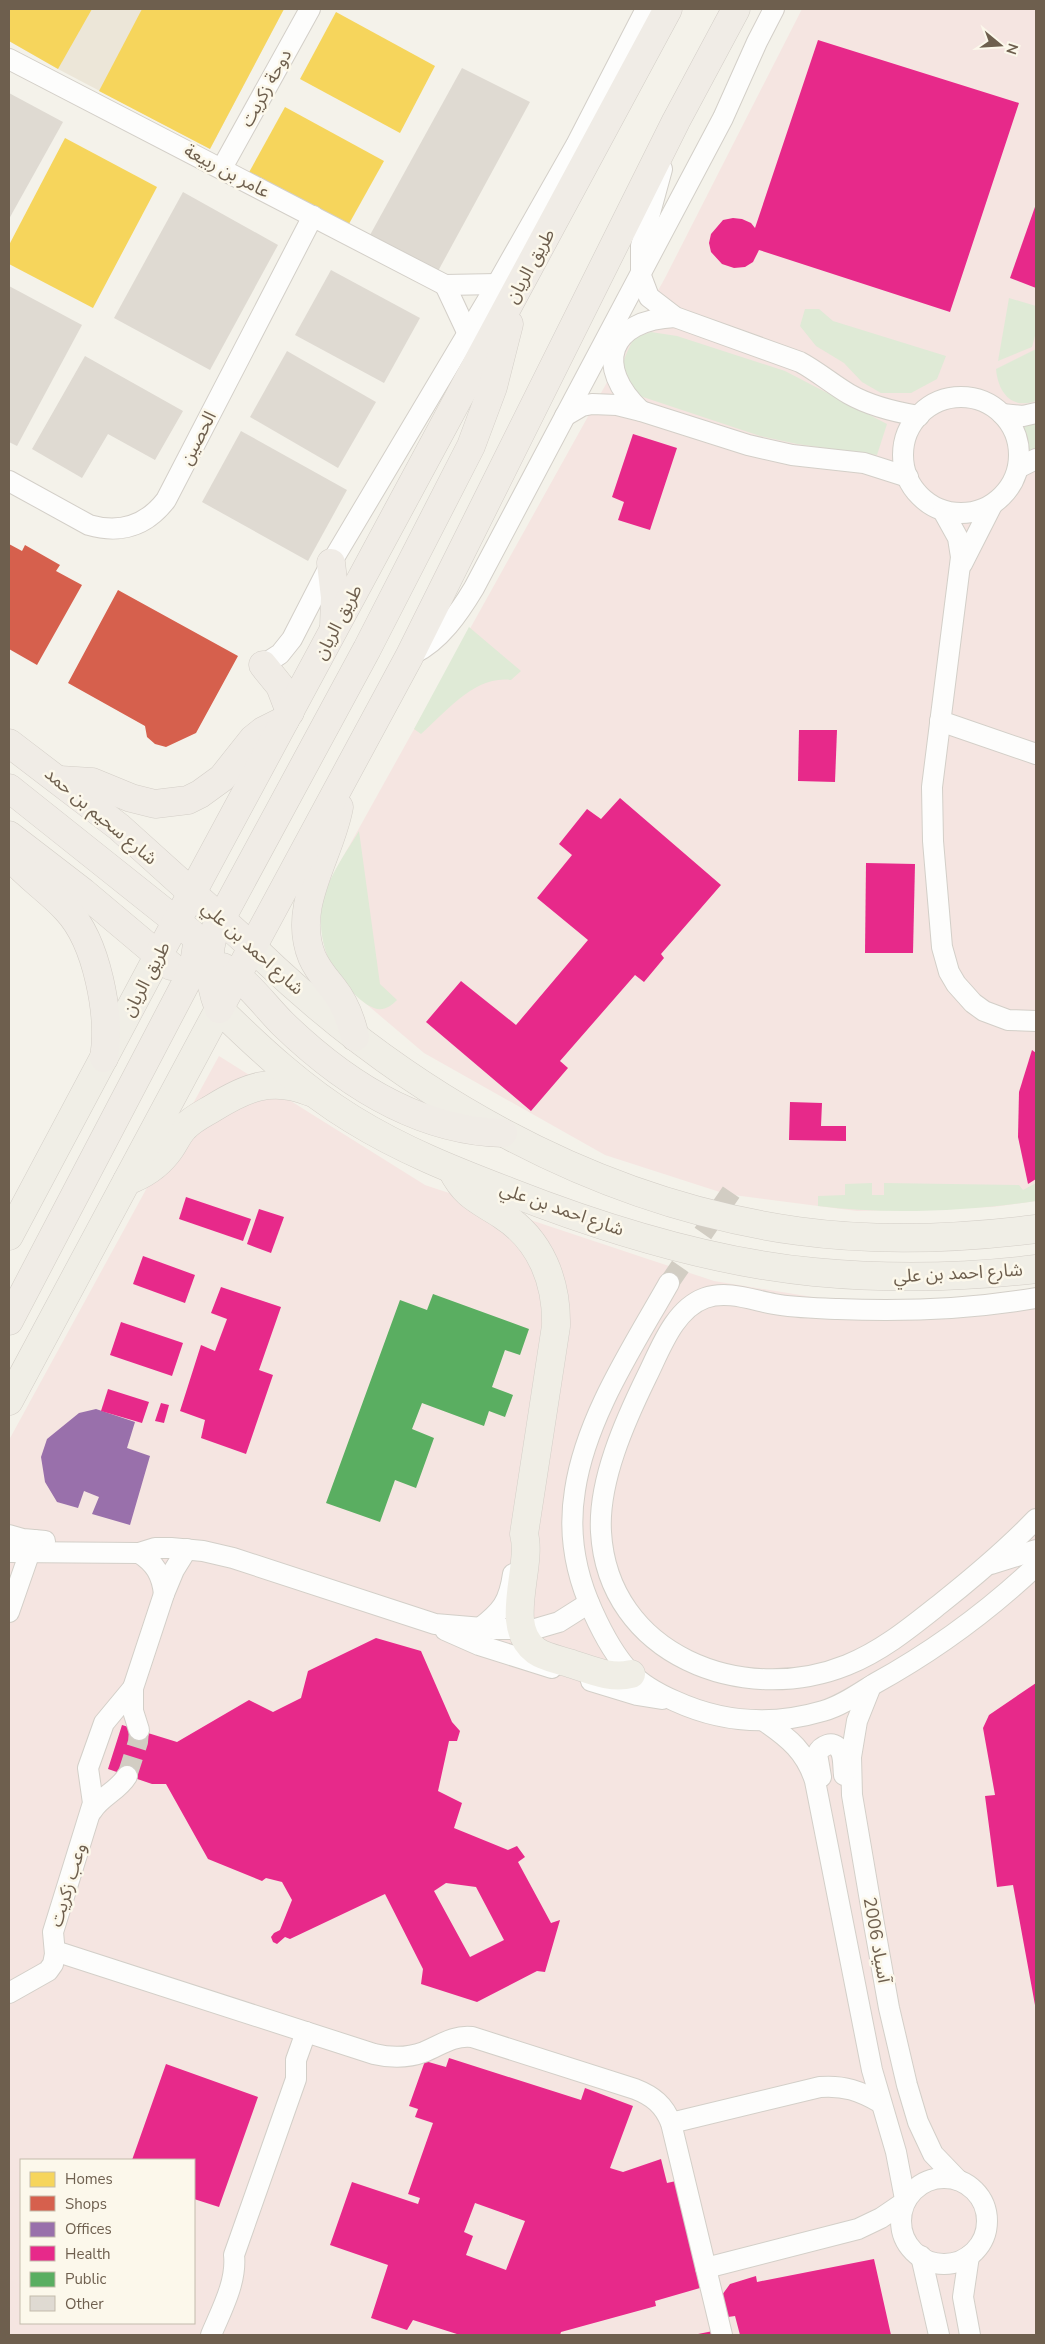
<svg xmlns="http://www.w3.org/2000/svg" width="1045" height="2344" font-family="'Nunito Sans','Noto Sans Arabic',sans-serif">
<rect width="100%" height="100%" fill="#f4f2ea"/>
<polygon fill="#ece6d8" points="9,9 284,9 210,149 58,69 9,41"/>
<g fill="#f5e5e1" fill-rule="evenodd">
<polygon points="802,9 1036,9 1036,1201 993,1207 857,1211 726,1194 605,1155 424,1053 351,991 327,955 323,941 321,912 328,885 333,875 665,278"/>
<path d="M 219,1056 L 425,1185 L 714,1281 L 855,1304 L 1036,1292 L 1036,2335 L 9,2335 L 9,1440 ZM 21,2160 L 194,2160 L 194,2323 L 21,2323 Z"/>
</g>
<g fill="#dfead6">
<polygon points="1009,298 1036,306 1036,332 1032,347 998,361"/>
<polygon points="805,309 819,309 833,321 946,356 937,379 911,393 881,393 862,382 844,363 816,346 800,326"/>
<path d="M 651,332 L 677,336 L 785,371 L 887,424 L 877,455 L 797,444 L 760,436 L 640,396 C 616,375 620,365 634,338 Z"/>
<path d="M 1036,349 L 1036,401 C 1011,410 998,392 996,369 Z"/>
<polygon points="1016,423 1036,423 1036,449 1026,454"/>
<path d="M 469,627 L 521,671 L 511,680 C 475,675 446,712 421,734 L 414,729 Z"/>
<path d="M 359,831 L 380,984 L 397,1000 C 391,1006 383,1012 374,1008 C 357,1002 333,971 327,955 C 322,941 320,927 321,913 C 324,882 344,856 359,831 Z"/>
<path d="M 872,1183 L 872,1195 L 884,1195 L 884,1183 L 1019,1185 L 1023,1190 L 1036,1183 L 1036,1201 C 967,1211 888,1215 818,1206 L 818,1196 L 845,1195 L 845,1184 Z"/>
</g>
<g fill="#f6d55c">
<polygon points="9,9 92,9 58,69 9,41"/>
<polygon points="142,9 284,9 210,149 99,91"/>
<polygon points="336,12 435,66 400,133 300,79"/>
<polygon points="285,107 384,161 345,231 247,176"/>
<polygon points="65,138 157,187 93,308 9,264 9,245"/>
</g>
<g fill="#d6604d">
<polygon points="9,544 22,551 25,545 60,565 56,571 82,585 37,665 9,649"/>
<polygon points="118,590 238,656 196,733 166,747 155,744 147,737 145,726 68,683"/>
</g>
<polygon fill="#9970ab" points="96,1409 135,1422 127,1448 150,1456 130,1525 92,1514 99,1497 84,1491 78,1508 57,1502 45,1482 41,1457 47,1439 79,1413"/>
<g fill="#e7298a" fill-rule="evenodd">
<polygon points="818,40 1019,103 950,312 759,250 753,262 745,267 734,268 722,264 711,252 709,243 711,234 723,220 733,218 742,219 751,223 755,228"/>
<polygon points="1036,204 1036,288 1010,278"/>
<polygon points="633,434 677,448 650,530 618,520 624,502 612,497"/>
<polygon points="799,730 837,730 835,782 798,781"/>
<polygon points="620,798 721,885 661,954 664,958 644,982 635,975 560,1061 568,1068 531,1111 426,1022 461,981 516,1025 588,940 537,898 572,855 559,844 587,809 601,819"/>
<polygon points="866,863 915,864 913,953 865,953"/>
<polygon points="1032,1050 1036,1053 1036,1179 1028,1184 1018,1137 1019,1092"/>
<polygon points="790,1102 822,1103 821,1126 846,1126 846,1141 789,1140"/>
<polygon points="186,1197 251,1219 243,1241 179,1219"/>
<polygon points="259,1209 284,1217 271,1253 247,1244"/>
<polygon points="143,1256 195,1275 185,1303 133,1284"/>
<polygon points="221,1287 281,1307 259,1370 273,1375 246,1454 201,1438 205,1420 180,1411 201,1345 215,1351 227,1319 211,1313"/>
<polygon points="121,1322 183,1343 172,1376 110,1355"/>
<polygon points="108,1389 149,1402 142,1423 101,1411"/>
<polygon points="161,1403 169,1405 164,1423 155,1421"/>
<path d="M 376,1638 L 421,1651 L 452,1722 L 460,1731 L 457,1741 L 449,1741 L 438,1791 L 462,1803 L 454,1828 L 508,1850 L 517,1846 L 525,1857 L 518,1862 L 551,1923 L 560,1920 L 545,1972 L 537,1971 L 477,2002 L 421,1984 L 423,1969 L 385,1894 L 290,1939 L 285,1937 L 277,1944 L 273,1942 L 271,1937 L 274,1933 L 280,1930 L 292,1900 L 282,1882 L 266,1878 L 262,1881 L 208,1859 L 166,1784 L 152,1784 L 108,1769 L 122,1725 L 177,1742 L 249,1700 L 273,1712 L 301,1698 L 308,1671 ZM 446,1883 L 476,1887 L 504,1940 L 470,1957 L 434,1891 Z"/>
<polygon points="1036,1683 1036,2005 1035,2005 1013,1885 997,1887 985,1796 995,1795 983,1728 989,1715"/>
<path d="M 449,2058 L 581,2100 L 585,2088 L 633,2106 L 610,2168 L 623,2172 L 661,2159 L 667,2183 L 676,2181 L 699,2262 L 694,2263 L 700,2288 L 655,2301 L 656,2306 L 561,2332 L 560,2335 L 460,2335 L 413,2320 L 407,2330 L 371,2318 L 388,2265 L 330,2245 L 352,2182 L 418,2204 L 420,2198 L 408,2194 L 433,2123 L 415,2117 L 418,2109 L 409,2106 L 425,2061 L 446,2067 ZM 475,2203 L 525,2221 L 506,2270 L 466,2255 L 473,2236 L 464,2232 Z"/>
<polygon points="166,2064 258,2097 219,2207 194,2199 194,2160 132,2160"/>
<polygon points="874,2259 891,2335 740,2335 735,2316 728,2317 722,2295 730,2284 756,2276 757,2282"/>
<polygon points="713,2331 714,2335 698,2335 698,2334"/>
</g>
<polygon fill="#5aae61" points="433,1294 529,1329 520,1355 505,1350 492,1387 513,1395 505,1417 489,1411 484,1426 422,1403 412,1429 434,1438 416,1488 395,1480 380,1522 326,1503 400,1300 427,1310"/>
<g fill="#dfdad2">
<polygon points="462,68 530,102 437,273 370,235"/>
<polygon points="9,93 63,122 9,219"/>
<polygon points="183,192 278,245 210,370 114,318"/>
<polygon points="331,270 420,318 384,383 295,335"/>
<polygon points="9,286 82,325 17,446 9,442"/>
<polygon points="287,351 376,402 338,468 250,417"/>
<polygon points="85,356 183,411 155,460 108,434 82,478 32,449"/>
<polygon points="241,431 347,490 308,561 202,502"/>
</g>
<g fill="none" stroke-linecap="round" stroke-linejoin="round">
<g stroke="#d2cdc3" stroke-width="20" stroke-dasharray="20 10" stroke-linecap="butt">
<polyline points="669,1283 734,1188"/>
<polyline points="127,1776 138,1742 139,1730"/>
</g>
<g stroke="#d3cfc8" stroke-width="22">
<g id="minor">
<polyline points="9,59 445,285 497,284"/>
<polyline points="222,168 310,9"/>
<path d="M 662,169 L 641,246 L 641,276 L 649,297 L 675,317 L 800,362 C 817,371 832,384 849,394 C 870,406 895,412 919,416"/>
<polyline points="445,285 468,334"/>
<circle cx="961" cy="455" r="58"/>
<path d="M 641,411 C 593,366 609,320 675,317"/>
<polyline points="1002,414 1023,416 1036,413"/>
<polyline points="565,416 582,406 592,404 617,405 641,411 748,445 792,455 864,463 908,477"/>
<polyline points="1018,468 1036,459"/>
<path d="M 9,481 L 89,525 C 120,534 146,526 166,500 L 313,216"/>
<polyline points="943,511 958,538 961,557 932,787 933,841 942,947 949,972 956,984 973,1003 984,1011 1008,1020 1036,1021"/>
<polyline points="962,564 992,505"/>
<path d="M 413,654 C 440,641 459,613 474,588 L 723,118 L 757,42 L 774,9"/>
<polyline points="263,665 280,654 292,639 331,563 497,284 576,145 646,9"/>
<polyline points="940,721 1036,754"/>
<path d="M 669,1283 C 633,1347 586,1417 575,1490 C 568,1532 575,1573 593,1612 C 603,1634 614,1655 630,1672 C 642,1685 659,1694 675,1701 C 723,1723 772,1726 823,1711 C 841,1706 858,1694 874,1684 C 934,1651 986,1613 1036,1566"/>
<path d="M 1036,1298 C 971,1309 904,1312 838,1309 C 817,1308 795,1308 774,1304 C 752,1300 727,1290 705,1298 C 674,1309 660,1350 647,1376 C 625,1421 598,1481 601,1532 C 608,1655 743,1707 847,1665 C 882,1651 911,1627 940,1604 C 974,1577 1006,1550 1036,1519"/>
<polyline points="9,1535 23,1539 45,1541"/>
<polyline points="9,1552 139,1553 155,1548 171,1548 203,1551 233,1558 435,1624 494,1629 535,1629 559,1622 589,1603"/>
<path d="M 139,1553 C 155,1563 162,1575 164,1594"/>
<polyline points="991,1564 1036,1550"/>
<polyline points="9,1612 34,1540"/>
<path d="M 480,1628 C 502,1611 509,1602 513,1574"/>
<polyline points="445,1630 479,1645 552,1668"/>
<polyline points="591,1681 637,1695 662,1699"/>
<polyline points="871,1686 857,1721 851,1757 852,1795 874,1924 889,2008 907,2085 918,2122 933,2154 958,2180"/>
<path d="M 764,1721 C 789,1738 806,1752 815,1781 L 872,2070 L 896,2152 L 905,2199"/>
<polyline points="139,1730 133,1711 133,1688 164,1594 174,1570 187,1549"/>
<path d="M 821,1777 L 817,1754 C 821,1746 833,1739 840,1750 C 844,1756 843,1768 844,1775"/>
<path d="M 92,1811 C 101,1796 118,1791 127,1776"/>
<path d="M 55,1951 L 374,2054 C 391,2058 408,2058 424,2052 C 441,2045 453,2035 472,2037 L 635,2089 C 653,2096 664,2105 671,2123 L 722,2335"/>
<polyline points="9,1993 48,1971 53,1964 55,1954 53,1932 93,1803 88,1768 104,1723 133,1688"/>
<path d="M 671,2123 L 820,2087 C 844,2085 860,2091 881,2103"/>
<circle cx="944" cy="2221" r="43"/>
<polyline points="921,2256 939,2335"/>
<polyline points="969,2256 963,2297 970,2335"/>
<polyline points="706,2268 858,2229 881,2218 903,2203"/>
<path d="M 211,2335 C 221,2311 237,2282 234,2255 L 296,2079 L 296,2060 L 306,2032"/>
</g>
</g>
<g stroke="#d3cec7" stroke-width="29">
<g id="primary">
<path d="M 252,947 C 401,1092 590,1202 798,1231 C 878,1242 957,1239 1036,1229"/>
<path d="M 452,1170 C 465,1196 479,1200 502,1215 C 541,1240 557,1282 556,1326 L 524,1534 C 533,1567 502,1626 536,1651 C 546,1658 561,1660 572,1664 C 591,1670 611,1679 631,1674"/>
<path d="M 127,1181 C 143,1175 156,1167 167,1153 C 174,1145 177,1135 184,1128 C 192,1119 203,1114 213,1108 C 245,1088 272,1076 310,1092"/>
<polyline points="9,1236 158,956"/>
<path d="M 9,1401 L 219,1009 C 260,1049 303,1089 352,1119 C 402,1150 455,1171 510,1192 C 607,1230 710,1262 814,1272 C 888,1279 962,1278 1036,1269"/>
</g>
</g>
<g stroke="#d3cec7" stroke-width="29">
<g id="trunk">
<polyline points="331,563 335,597 334,627"/>
<polyline points="263,665 280,686 290,712"/>
<polyline points="9,743 119,827 252,947"/>
<polyline points="60,780 92,782 131,798 155,804 188,800 200,794 222,778 253,739 263,731 285,720"/>
<polyline points="9,788 191,933"/>
<path d="M 339,807 C 330,857 291,906 312,957 C 317,969 325,978 333,988 C 345,1003 351,1019 355,1037"/>
<polyline points="9,835 83,892 171,966"/>
<path d="M 9,855 C 26,876 49,890 67,910 C 97,942 111,1015 104,1058"/>
<polyline points="158,956 668,9"/>
<path d="M 223,967 C 247,980 264,1005 283,1024 C 343,1082 418,1131 503,1133"/>
<polyline points="219,1009 409,657 676,121 736,9"/>
<path d="M 219,1009 C 209,983 205,957 215,930 L 367,649 L 471,446 L 493,387 L 509,324"/>
<polyline points="9,1321 188,979 194,964 198,938"/>
</g>
</g>
<use href="#minor" stroke="#fdfdfc" stroke-width="20"/>
<use href="#primary" stroke="#f0eee6" stroke-width="28"/>
<use href="#trunk" stroke="#f0ece6" stroke-width="28"/>
</g>
<g text-anchor="middle" dominant-baseline="central" stroke-width="5" stroke-linejoin="round" paint-order="stroke">
<g font-size="18" fill="#6e5f4e" stroke="#fcf8eb">
<text transform="translate(266 88) rotate(-61)">دوحة زكريت</text>
<text transform="translate(227 171) rotate(28)">عامر بن ربيعة</text>
<text transform="translate(530 266) rotate(-61)">طريق الريان</text>
<text transform="translate(198 438) rotate(-63)">الحصين</text>
<text transform="translate(338 622) rotate(-62)">طريق الريان</text>
<text transform="translate(101 816) rotate(40)">شارع سحيم بن حمد</text>
<text transform="translate(253 948) rotate(42)">شارع احمد بن علي</text>
<text transform="translate(146 979) rotate(-62)">طريق الريان</text>
<text transform="translate(562 1209) rotate(19)">شارع احمد بن علي</text>
<text transform="translate(958 1273) rotate(-3)">شارع احمد بن علي</text>
<text transform="translate(68 1885) rotate(-73)">وعب زكريت</text>
<text transform="translate(877 1940) rotate(80)">آسياد 2006</text>
</g>
</g>
<rect width="1045" height="2344" fill="none" stroke="#6e5f4e" stroke-width="20"/>
<rect x="20" y="2159" width="175" height="165" fill="#fcf8eb" stroke="#c3bbac"/>
<rect x="30" y="2172" width="25" height="15" fill="#f6d55c" stroke="#c3bbac"/>
<text x="65" y="2184" font-size="15" fill="#6e5f4e">Homes</text>
<rect x="30" y="2196" width="25" height="15" fill="#d6604d" stroke="#c3bbac"/>
<text x="65" y="2209" font-size="15" fill="#6e5f4e">Shops</text>
<rect x="30" y="2222" width="25" height="15" fill="#9970ab" stroke="#c3bbac"/>
<text x="65" y="2234" font-size="15" fill="#6e5f4e">Offices</text>
<rect x="30" y="2246" width="25" height="15" fill="#e7298a" stroke="#c3bbac"/>
<text x="65" y="2259" font-size="15" fill="#6e5f4e">Health</text>
<rect x="30" y="2272" width="25" height="15" fill="#5aae61" stroke="#c3bbac"/>
<text x="65" y="2284" font-size="15" fill="#6e5f4e">Public</text>
<rect x="30" y="2296" width="25" height="15" fill="#dfdad2" stroke="#c3bbac"/>
<text x="65" y="2309" font-size="15" fill="#6e5f4e">Other</text>
<g transform="translate(1000 45) rotate(108)" stroke="#fcf8eb" stroke-width="4" paint-order="stroke">
<path d="M0-4L9 19L0 12L-9 19Z" fill="#6e5f4e"/>
<text y="-8" font-size="14" font-weight="bold" text-anchor="middle" fill="#6e5f4e">N</text>
</g>
</svg>
